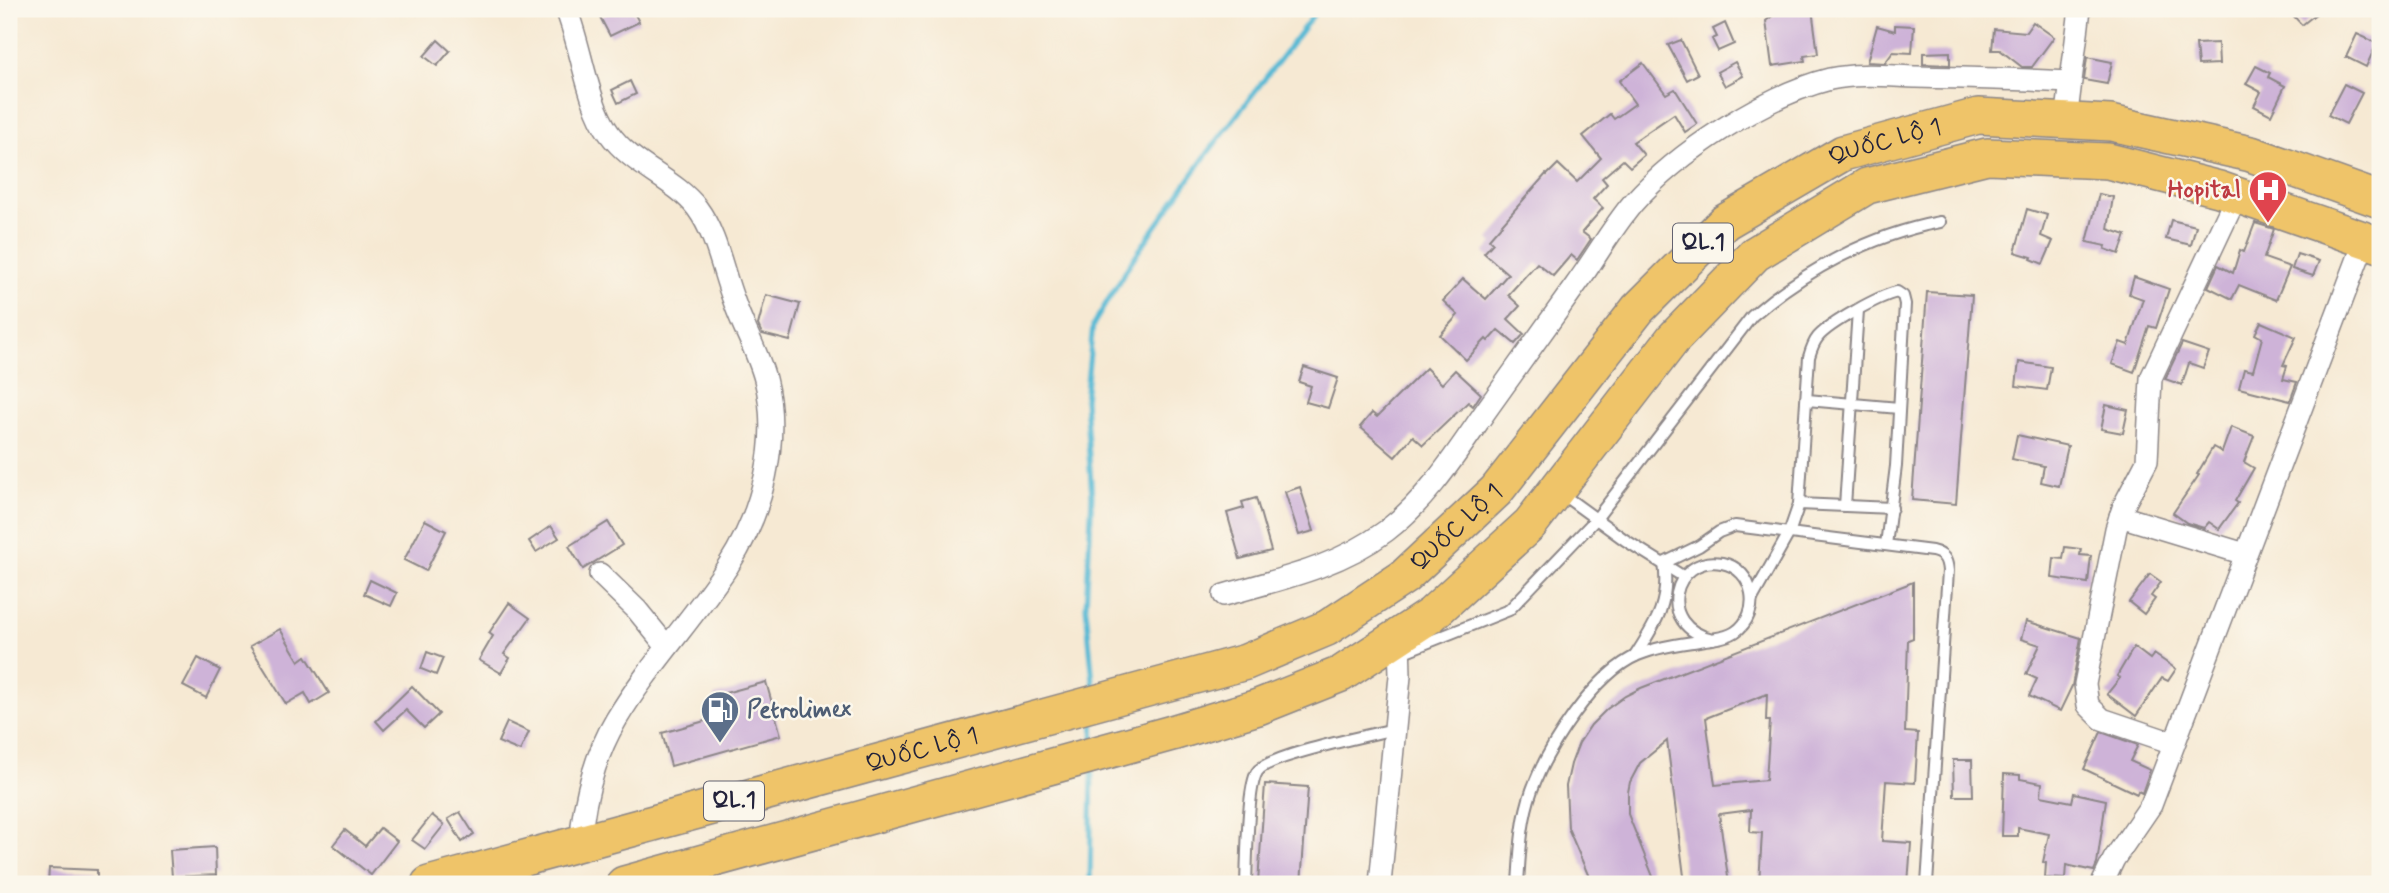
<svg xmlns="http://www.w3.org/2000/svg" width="2389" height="893" font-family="Mynerve,sans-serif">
<rect width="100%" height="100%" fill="#fbf7ec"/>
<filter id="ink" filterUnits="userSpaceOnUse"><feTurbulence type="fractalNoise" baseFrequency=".0143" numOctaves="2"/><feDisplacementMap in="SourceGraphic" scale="14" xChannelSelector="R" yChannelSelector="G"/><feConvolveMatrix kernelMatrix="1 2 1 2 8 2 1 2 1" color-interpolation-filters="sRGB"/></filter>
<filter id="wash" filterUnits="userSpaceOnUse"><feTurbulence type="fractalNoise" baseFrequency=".00686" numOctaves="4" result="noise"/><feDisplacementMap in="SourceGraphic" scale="28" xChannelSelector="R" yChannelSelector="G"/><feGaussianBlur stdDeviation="1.57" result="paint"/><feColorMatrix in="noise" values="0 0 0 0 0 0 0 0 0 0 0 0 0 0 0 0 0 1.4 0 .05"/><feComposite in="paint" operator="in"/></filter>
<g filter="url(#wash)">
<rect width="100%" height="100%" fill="#f6e9d3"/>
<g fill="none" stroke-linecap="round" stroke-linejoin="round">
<g stroke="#56b9d4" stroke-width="5">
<polyline points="1094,692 1086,607 1092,496 1085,400 1093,325 1131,262 1204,158 1318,9"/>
<polyline points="1093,741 1094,716"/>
<polyline points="1090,884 1092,768"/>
</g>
</g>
<g id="blocks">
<g fill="#ceb3d8" fill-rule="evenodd">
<polygon points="617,9 632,9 639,22 610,36 600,17"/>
<polygon points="1781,9 1812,9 1818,54 1804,56 1805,61 1772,66 1766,21"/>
<polygon points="2287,9 2322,9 2302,25"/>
<polygon points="2033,22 2054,37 2032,67 2022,67 2000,50 1992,50 1994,29 2026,32"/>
<polygon points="1725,23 1734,44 1718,51 1712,39 1717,37 1713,29"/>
<polygon points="1895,25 1914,26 1912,53 1893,52 1885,63 1867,62 1877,26 1895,31"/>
<polygon points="2357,34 2377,43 2366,67 2346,57"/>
<polygon points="438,40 450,51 437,66 424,56"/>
<polygon points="1681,40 1698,74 1687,80 1668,45"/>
<polygon points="2218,43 2219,64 2198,65 2196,44"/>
<polygon points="1950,52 1950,65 1923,64 1923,53"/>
<polygon points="2087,57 2112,62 2107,84 2084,80"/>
<polygon points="1735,62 1743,76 1725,86 1717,72"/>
<polygon points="1643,63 1666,94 1675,89 1697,124 1685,132 1674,114 1633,142 1644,155 1630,167 1623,160 1602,178 1607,184 1593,199 1603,208 1582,232 1591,239 1577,260 1571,255 1553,276 1537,263 1508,295 1520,306 1508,319 1524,334 1515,344 1498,330 1488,341 1486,339 1466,360 1440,335 1458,315 1443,301 1463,279 1486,299 1508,274 1484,253 1493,243 1489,239 1546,174 1547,175 1558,164 1577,182 1601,158 1583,136 1610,114 1614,119 1635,104 1619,81"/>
<polygon points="2256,66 2270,73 2268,77 2285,86 2271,115 2254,106 2261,92 2246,84"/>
<polygon points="630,81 636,94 618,103 612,90"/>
<polygon points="2344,84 2362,93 2346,124 2328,115"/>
<polygon points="2099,194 2113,197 2108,229 2126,235 2119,254 2105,249 2106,246 2087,242"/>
<polygon points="2027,209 2047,215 2041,236 2053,241 2043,264 2031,259 2032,257 2015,252"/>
<polygon points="2171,220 2196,226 2191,245 2166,239"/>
<polygon points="2255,223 2274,229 2264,258 2290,267 2276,300 2239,285 2232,299 2208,287 2218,265 2233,273 2240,250 2244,252"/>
<polygon points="2297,254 2319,261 2313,276 2292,269"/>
<polygon points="2134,277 2169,289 2156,328 2149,326 2134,372 2112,364 2120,342 2128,345 2143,299 2129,294"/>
<polygon points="1927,292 1972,295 1956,504 1912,500"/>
<polygon points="766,295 800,304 790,341 762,334 758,325"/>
<polygon points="2261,322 2296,337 2283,365 2287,366 2283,379 2297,382 2290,401 2239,388 2244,369 2253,371 2262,338 2255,334"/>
<polygon points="2182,343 2209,352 2203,368 2189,363 2182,385 2165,379"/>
<polygon points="2019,362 2051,367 2047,390 2016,386"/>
<polygon points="1304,367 1338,378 1328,408 1306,402 1311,386 1299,382"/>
<polygon points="1426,368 1442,384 1455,370 1481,394 1473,406 1468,402 1423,445 1413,436 1395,457 1360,427 1372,413 1377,417"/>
<polygon points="2106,405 2128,410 2123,433 2101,429"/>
<polygon points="2231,427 2254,436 2244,462 2254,468 2235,501 2238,503 2219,529 2209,522 2204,528 2187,523 2173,513 2199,475 2197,474 2213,447 2222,452"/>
<polygon points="2017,435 2068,446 2059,486 2041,482 2044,466 2012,459"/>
<polygon points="1300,487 1314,531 1299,535 1285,492"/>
<polygon points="1256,498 1271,551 1240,559 1227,513 1244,508 1242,502"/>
<polygon points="425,520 446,531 426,571 404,560"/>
<polygon points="608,522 622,545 583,569 569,546"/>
<polygon points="551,526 559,538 536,552 529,541"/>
<polygon points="2065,547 2081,549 2080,555 2091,556 2088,583 2052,578 2054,558 2063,559"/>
<polygon points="2150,574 2161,582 2151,596 2155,599 2144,614 2129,602"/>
<polygon points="370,580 397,593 391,606 364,594"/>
<path d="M 1913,582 L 1913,638 L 1908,640 L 1905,732 L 1918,733 L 1915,783 L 1886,781 L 1882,841 L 1911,843 L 1908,884 L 1759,884 L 1762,833 L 1750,832 L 1751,810 L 1719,814 L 1729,884 L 1685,884 L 1667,741 L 1640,763 L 1630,782 L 1628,792 L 1628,814 L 1656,884 L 1592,884 L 1568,828 L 1566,786 L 1571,764 L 1579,743 L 1591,725 L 1607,709 L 1625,696 L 1641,688 ZM 1767,694 L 1766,721 L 1770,721 L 1766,780 L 1715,785 L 1706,718 Z"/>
<polygon points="509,603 530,618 504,654 510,658 501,673 479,660 493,636 489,633"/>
<polygon points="2026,621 2081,638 2072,686 2060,711 2029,696 2037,679 2026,674 2040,645 2021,639"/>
<polygon points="280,629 299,661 306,656 329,693 311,704 305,693 286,704 250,646"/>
<polygon points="2134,647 2150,659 2154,654 2176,669 2168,681 2162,678 2136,716 2107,694 2120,678 2117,676"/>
<polygon points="427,652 443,658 436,675 421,669"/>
<polygon points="198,658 220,670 206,698 183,686"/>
<polygon points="766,682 781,735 671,766 662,733 719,717 714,696"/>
<polygon points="412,686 439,714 424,728 406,710 384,730 376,721"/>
<polygon points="507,722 529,732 520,751 498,742"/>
<polygon points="2101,732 2138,745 2130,761 2150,770 2142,793 2138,791 2137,794 2084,769"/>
<polygon points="1953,760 1972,760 1973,796 1954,796"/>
<polygon points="2004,774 2020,775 2020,779 2042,783 2041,796 2072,802 2074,793 2106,800 2097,864 2094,871 2066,865 2065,879 2045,878 2046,863 2043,862 2049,834 2018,828 2018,836 2002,836"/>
<polygon points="1265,784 1308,787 1301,884 1258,883"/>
<polygon points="460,812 474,834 462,842 448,819"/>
<polygon points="432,815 444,825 425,849 412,840"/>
<polygon points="380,828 397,841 371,875 333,845 345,830 365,846"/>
<polygon points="215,847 216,875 172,877 170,850"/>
<polygon points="49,868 97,870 97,884 48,884"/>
</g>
</g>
</g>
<g filter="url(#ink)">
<use href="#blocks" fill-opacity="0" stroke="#8c8687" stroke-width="2"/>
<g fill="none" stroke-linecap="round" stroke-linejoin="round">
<g stroke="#8c8687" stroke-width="14">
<g id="service">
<polyline points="1807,400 1899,408"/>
<polyline points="1559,492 1625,540 1684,577"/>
<polyline points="1799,504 1892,508"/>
<polyline points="1845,506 1858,310"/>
<path d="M 1752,599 L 1789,533 L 1799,504 L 1809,357 C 1811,350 1813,343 1818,337 C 1830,323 1879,296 1897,292 L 1903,296 L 1905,304 L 1896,466 L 1886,545"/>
<path d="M 1401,653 L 1509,610 L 1596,519 L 1752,316 C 1805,270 1871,235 1940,222"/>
<path d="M 1635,656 C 1656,623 1670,603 1664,563 L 1699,546 L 1719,532 L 1735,526 L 1932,551 C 1944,554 1947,559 1948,571 L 1927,884"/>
<path d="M 1246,884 C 1247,862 1247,788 1257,772 C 1267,755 1371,735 1394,729"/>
<path d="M 1518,884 C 1520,853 1521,820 1532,790 C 1547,748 1595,673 1638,655 C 1659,646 1682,644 1705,640 C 1715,638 1726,638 1735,632 C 1762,614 1755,569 1722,563 C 1673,554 1654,627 1713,639"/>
</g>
</g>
<g stroke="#8c8687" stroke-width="24">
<g id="minor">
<path d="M 566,9 C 581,45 587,103 609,133 C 632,166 675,179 697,208 C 717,235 722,270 734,301 C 743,328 758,352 765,379 C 781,441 762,514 728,566 C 693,619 649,665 616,720 C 597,752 587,788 582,825 L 590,841"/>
<polyline points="2066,121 2080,9"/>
<polyline points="2120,516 2245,554"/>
<polyline points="600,574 637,610 667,647"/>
<path d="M 1224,595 C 1281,579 1338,567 1386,531 C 1427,500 1456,454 1485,412 C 1515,370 1545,328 1575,286 C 1595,259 1611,229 1633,203 C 1677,153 1765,95 1830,79 C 1857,73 1887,76 1915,77 C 1966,78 2018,79 2069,82"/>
<polyline points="2173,743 2102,719 2088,705 2085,684 2116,529 2124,505 2147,461 2151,378 2237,195"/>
<polyline points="1380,884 1400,676 1399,636"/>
<polyline points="2102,884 2114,859 2151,805 2365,240"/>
</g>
</g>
<g stroke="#8c8687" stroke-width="38">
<g id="trunk">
<path id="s1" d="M 429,884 L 1246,662 L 1327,628 L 1404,577 L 1496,491 L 1638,309 L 1725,222 L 1843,153 L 1978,116 L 2111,123 L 2251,154 L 2380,200"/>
<polyline points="624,884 1172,733 1258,707 1341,674 1431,615 1530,524 1673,339 1755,254 1867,186 1987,156 2108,161 2219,189 2380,245"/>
</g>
</g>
<use href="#service" stroke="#fff" stroke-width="10"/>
<use href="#minor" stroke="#fff" stroke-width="21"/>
<use href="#trunk" stroke="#efc469" stroke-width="35"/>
</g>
</g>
<defs>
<g id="hospital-pin" transform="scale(2.0125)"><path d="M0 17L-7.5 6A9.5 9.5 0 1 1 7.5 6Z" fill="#e0444e" stroke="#fbf7ec"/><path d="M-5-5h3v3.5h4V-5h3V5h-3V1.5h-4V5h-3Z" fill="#fff"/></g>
<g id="fuel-pin" transform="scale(2.0125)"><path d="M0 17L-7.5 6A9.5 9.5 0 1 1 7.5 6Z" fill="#5c6f8a" stroke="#fbf7ec"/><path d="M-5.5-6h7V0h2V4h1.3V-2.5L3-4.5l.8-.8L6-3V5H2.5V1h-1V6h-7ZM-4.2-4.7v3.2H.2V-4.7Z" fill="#fff"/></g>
</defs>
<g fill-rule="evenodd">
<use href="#hospital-pin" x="2268" y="190"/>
<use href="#fuel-pin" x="720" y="710"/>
</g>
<g text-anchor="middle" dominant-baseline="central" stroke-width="5" stroke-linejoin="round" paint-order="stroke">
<g fill="#fbf7ec" stroke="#636270" stroke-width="2">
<rect x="1673" y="223.5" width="60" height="39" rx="5"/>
<rect x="704" y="781.5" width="60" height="39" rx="5"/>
</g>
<g font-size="23" font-weight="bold" fill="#22223b">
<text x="1703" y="243">QL.1</text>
<text x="734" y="801">QL.1</text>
</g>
<g font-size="24" fill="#22223b" stroke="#fbf7ec">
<text stroke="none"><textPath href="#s1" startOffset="1687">QUỐC LỘ 1</textPath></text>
<text stroke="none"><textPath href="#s1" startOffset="1099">QUỐC LỘ 1</textPath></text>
<text stroke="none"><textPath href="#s1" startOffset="511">QUỐC LỘ 1</textPath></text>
</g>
<g font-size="24" font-weight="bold" fill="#be3a42" stroke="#fbf7ec" text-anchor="end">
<text x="2241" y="190">Hopital</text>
</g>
<g font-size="24" font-weight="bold" fill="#4e5e75" stroke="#fbf7ec" text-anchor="start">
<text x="747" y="710">Petrolimex</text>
</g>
</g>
<rect width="2389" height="893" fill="none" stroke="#fbf7ec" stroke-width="35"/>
</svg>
